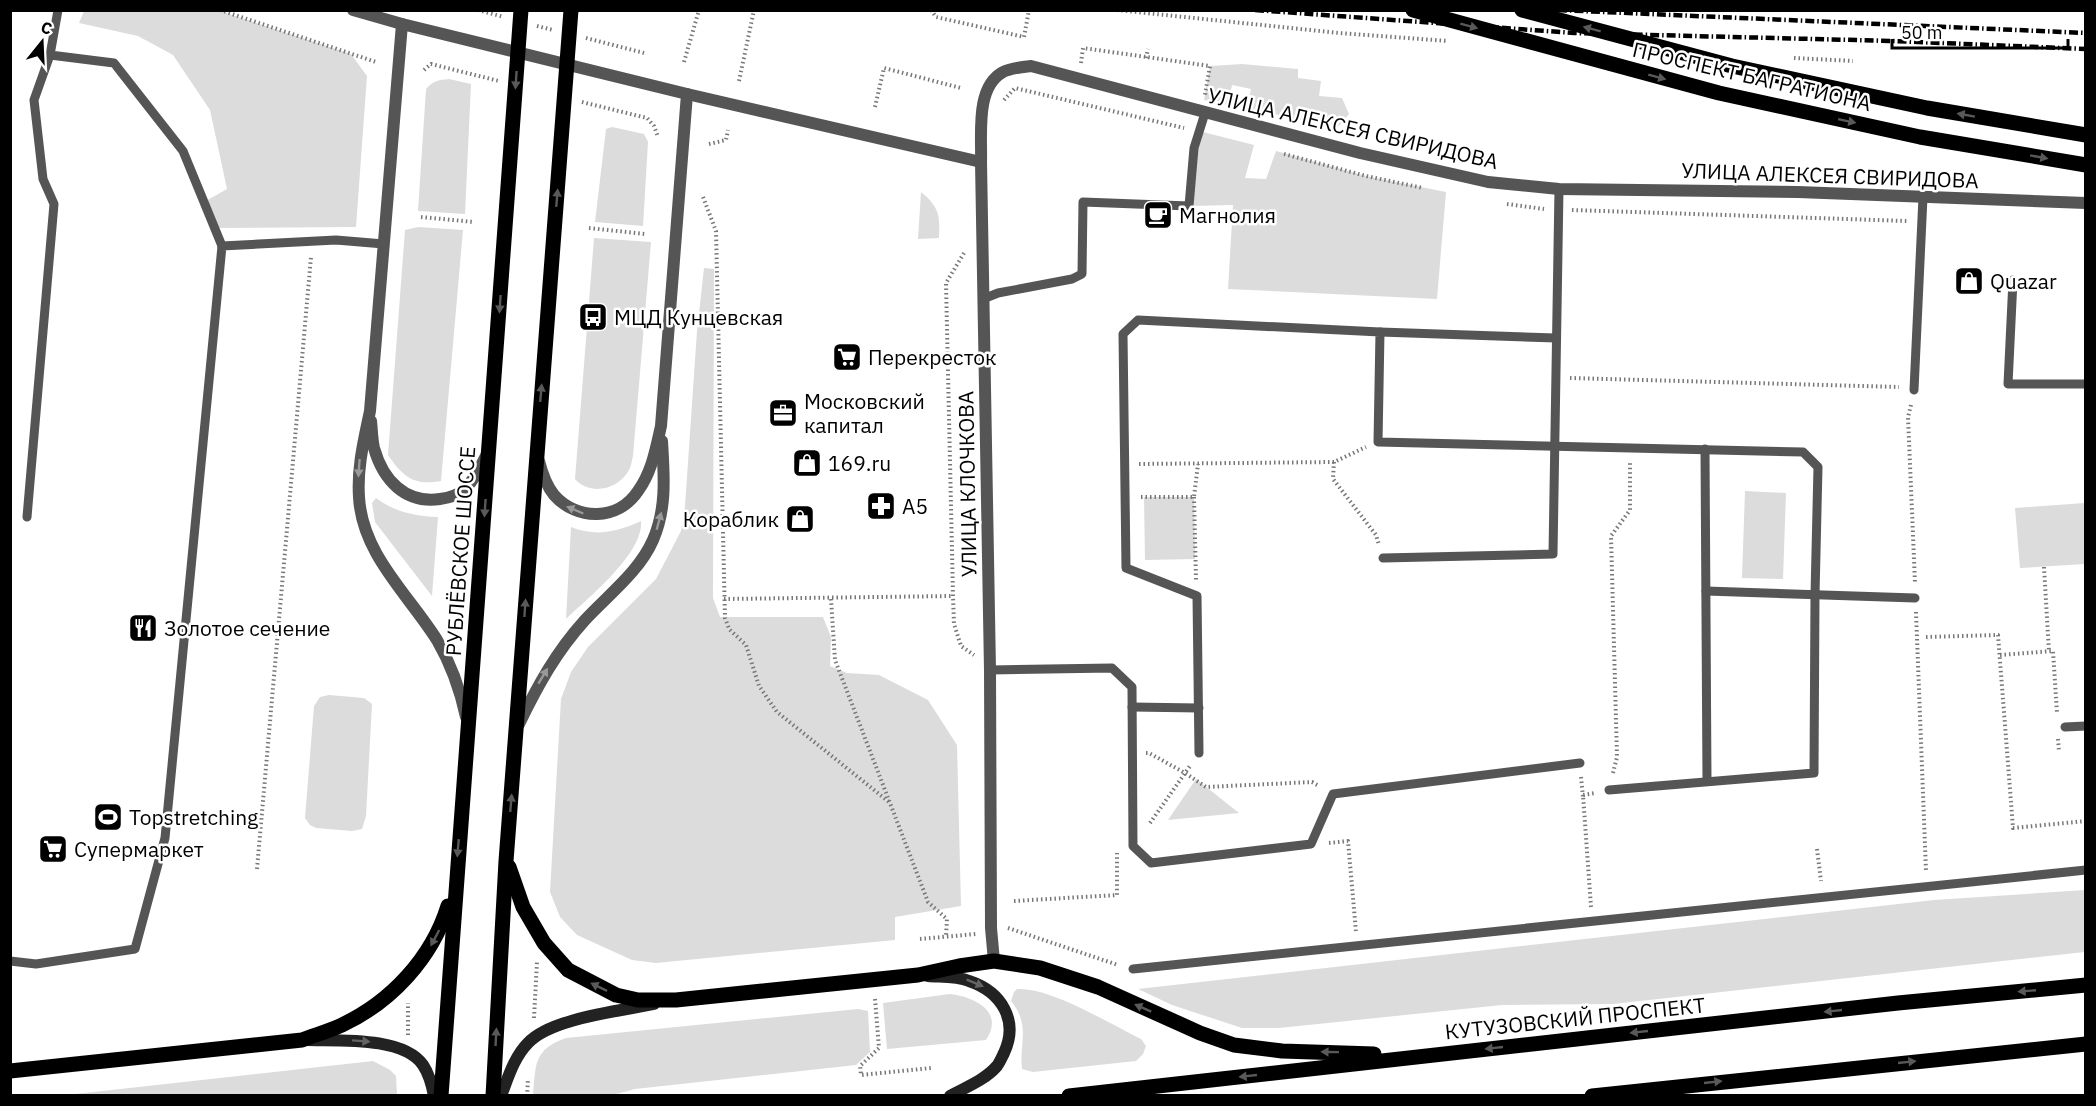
<svg xmlns="http://www.w3.org/2000/svg" width="2096" height="1106" font-family="'IBM Plex Sans',sans-serif">
<rect width="100%" height="100%" fill="#fff"/>
<g fill="#dcdcdc">
<polygon points="84,11 220,11 351,54 367,76 356,227 214,228 204,202 227,189 210,110 173,55 138,36 79,23"/>
<polygon points="1242,64 1298,69 1298,78 1321,81 1319,96 1342,98 1349,114 1337,128 1247,108 1251,89 1232,85 1228,105 1204,100 1210,66"/>
<path d="M 449,79 L 471,84 L 465,214 L 418,211 L 426,89 C 433,81 438,80 449,79 Z"/>
<polygon points="612,127 644,134 648,142 643,226 595,222 606,129"/>
<polygon points="1199,131 1254,145 1245,178 1266,179 1276,151 1366,176 1446,192 1437,299 1228,289 1233,205 1189,206"/>
<path d="M 921,192 C 939,207 940,215 939,238 L 918,239 Z"/>
<path d="M 418,227 L 463,230 L 441,481 C 414,486 403,477 388,455 L 405,230 Z"/>
<path d="M 594,238 L 651,242 L 633,456 C 632,460 631,467 629,470 C 618,490 590,496 575,479 Z"/>
<polygon points="704,268 714,269 713,598 720,617 823,617 831,637 830,666 847,673 879,675 928,700 957,745 961,906 895,917 895,940 656,963 632,960 577,935 560,917 550,892 561,699 571,672 588,647 656,579 681,531 685,506 697,331"/>
<polygon points="1745,491 1786,493 1783,579 1742,578"/>
<polygon points="1144,497 1194,497 1195,559 1145,560"/>
<path d="M 376,498 C 395,512 414,516 438,517 L 432,596 L 375,522 L 372,503 Z"/>
<polygon points="2085,503 2085,564 2020,568 2015,508"/>
<path d="M 641,521 C 644,553 588,598 566,619 L 571,527 C 596,537 617,532 641,521 Z"/>
<polygon points="329,695 364,698 372,704 366,816 362,829 352,831 316,828 310,825 305,818 314,706 320,697"/>
<polygon points="1196,779 1239,813 1168,820"/>
<polygon points="2085,890 2085,952 1613,1004 1502,1005 1279,1028 1242,1028 1172,1005 1138,989 1934,900"/>
<path d="M 1017,989 C 1051,987 1110,1024 1141,1039 L 1146,1046 L 1143,1054 L 1136,1061 L 1033,1072 L 1022,1069 C 1019,1042 1031,1026 1011,1001 L 1014,992 Z"/>
<path d="M 950,994 C 974,997 1005,1011 986,1040 L 887,1049 L 883,1003 Z"/>
<path d="M 858,1009 L 868,1011 L 870,1052 L 856,1065 L 635,1089 L 613,1095 L 533,1095 C 536,1064 533,1050 566,1038 Z"/>
<polygon points="373,1061 390,1070 396,1076 397,1095 66,1095"/>
</g>
<g fill="none" stroke-linecap="round" stroke-linejoin="round">
<g stroke="#777" stroke-width="4" stroke-dasharray="1.5 3" stroke-linecap="butt">
<polyline points="220,10 376,62"/>
<polyline points="478,10 504,17"/>
<polyline points="931,10 936,17 1024,37 1029,10"/>
<polyline points="1117,10 1339,33 1448,41"/>
<polyline points="537,26 553,30"/>
<polyline points="586,38 644,53"/>
<polyline points="1146,58 1148,49"/>
<polyline points="1794,58 1853,61"/>
<polyline points="684,62 699,10"/>
<polyline points="1081,63 1083,48 1210,66 1205,95"/>
<polyline points="424,70 431,64 499,81"/>
<polyline points="739,81 754,10"/>
<polyline points="1004,100 1015,88 1184,128"/>
<polyline points="582,102 647,118 654,126 658,137"/>
<polyline points="875,107 884,68 961,88"/>
<polyline points="709,144 726,140 728,130"/>
<polyline points="1284,154 1366,176 1423,188"/>
<polyline points="703,197 716,231 725,618 729,629 746,645 759,686 777,712 889,802"/>
<polyline points="1507,204 1544,209"/>
<polyline points="1572,210 1907,221"/>
<polyline points="421,217 474,222"/>
<polyline points="589,228 645,234"/>
<polyline points="964,253 946,283 953,596 954,624 961,646 974,655"/>
<polyline points="1570,378 1899,387"/>
<polyline points="1911,405 1908,417 1915,583"/>
<polyline points="1334,462 1333,479 1376,535 1379,545"/>
<polyline points="1139,464 1334,462 1366,447"/>
<polyline points="1141,497 1194,497 1198,464"/>
<polyline points="1194,497 1196,580"/>
<polyline points="2044,567 2049,652"/>
<polyline points="724,599 953,596"/>
<polyline points="831,599 835,660 928,902 947,919 946,936"/>
<polyline points="1916,612 1926,871"/>
<polyline points="1926,637 1998,635 2013,828 2086,821"/>
<polyline points="2000,655 2053,651 2057,713"/>
<polyline points="2058,739 2059,752"/>
<polyline points="1146,753 1149,753 1185,773 1206,787 1312,782 1319,786"/>
<polyline points="1613,773 1617,757 1611,536 1630,510 1630,463"/>
<polyline points="1581,777 1583,797"/>
<polyline points="1150,823 1190,766"/>
<polyline points="1329,843 1348,841 1356,932"/>
<polyline points="1817,849 1821,881"/>
<polyline points="257,869 311,257"/>
<polyline points="1014,901 1117,895 1117,853"/>
<polyline points="1591,907 1583,795 1595,793"/>
<polyline points="1008,928 1118,965"/>
<polyline points="920,939 976,934"/>
<polyline points="875,999 879,1048 860,1066 861,1075 931,1068"/>
<polyline points="534,1018 537,962"/>
<polyline points="408,1035 408,1003"/>
<polyline points="527,1096 528,1079"/>
</g>
<g stroke="#555" stroke-width="9">
<polyline points="58,10 50,55 114,63 183,151 222,246"/>
<polyline points="2013,280 2008,384 2086,384"/>
<polyline points="983,299 998,293 1072,279 1082,274 1083,202 1189,206 1194,148 1205,113"/>
<polyline points="1380,332 1556,338"/>
<polyline points="1914,390 1923,197"/>
<polyline points="1705,449 1707,781"/>
<polyline points="27,517 54,204 43,179 34,100 50,55"/>
<polyline points="1383,558 1553,554 1559,189"/>
<polyline points="1706,591 1915,598"/>
<polyline points="990,670 1112,668 1132,687 1133,846 1151,863 1311,844 1333,794 1580,763"/>
<polyline points="1132,707 1199,708"/>
<polyline points="2065,727 2086,726"/>
<polyline points="1199,753 1197,596 1126,568 1123,334 1138,320 1380,332 1378,442 1803,452 1818,467 1815,595 1814,773 1609,790"/>
<polyline points="10,961 36,964 135,949 165,838 222,246 336,240 384,244"/>
<polyline points="1133,969 2086,870"/>
</g>
<g stroke="#555" stroke-width="12">
<polyline points="687,94 981,162 990,670 991,928 994,961"/>
<path d="M 981,162 C 982,135 975,87 1003,72 C 1011,68 1022,67 1031,66 L 1360,153 L 1488,182 L 1559,189 L 1798,192 L 2086,203"/>
</g>
<g stroke="#555" stroke-width="12">
<path d="M 353,10 L 402,24 L 687,94 L 661,426 C 656,448 652,472 638,491 C 618,521 577,521 554,495 C 546,485 542,473 539,461"/>
<path d="M 402,24 L 370,411 C 364,440 357,467 359,497 C 362,554 408,594 437,640 C 451,664 460,689 466,717"/>
<path d="M 371,421 C 372,430 372,440 374,448 C 383,480 405,504 440,499 C 449,498 458,495 465,489 C 475,479 481,466 487,454"/>
<path d="M 519,724 C 538,685 556,652 585,620 C 608,595 639,572 653,540 C 667,508 664,475 662,441"/>
</g>
<g stroke="#222" stroke-width="12">
<path d="M 928,976 C 941,977 957,976 969,981 C 1002,992 1019,1021 1004,1053 C 1002,1057 1000,1062 997,1066 C 985,1080 966,1087 950,1096"/>
<path d="M 307,1040 C 337,1041 403,1036 423,1065 C 429,1074 432,1085 434,1096"/>
<path d="M 501,1096 C 508,1078 514,1057 528,1043 C 551,1018 621,1011 654,1004"/>
</g>
<g stroke="#000" stroke-width="15">
<polyline points="1413,10 1719,93 1920,137 2086,165"/>
<polyline points="1522,10 1732,66 1927,108 2086,135"/>
<polyline points="509,867 523,907 544,943 568,970 616,995 638,1000 676,1000 918,975 959,966 994,961 1040,968 1098,987 1200,1033 1234,1045 1282,1051 1374,1054"/>
<path d="M 10,1071 L 302,1040 C 315,1035 329,1031 342,1025 C 391,1002 432,958 448,906"/>
<polyline points="441,1096 521,10"/>
<polyline points="493,1096 506,861 571,10"/>
<polyline points="1069,1096 1898,1003 2086,985"/>
<polyline points="1592,1096 2086,1044"/>
</g>
<g stroke="#000" stroke-width="4.5" stroke-dasharray="9 3 1.5 3" stroke-linecap="butt">
<polyline points="1255,10 1574,33 1893,41 2086,49"/>
<polyline points="1558,10 2086,33"/>
</g>
</g>
<defs><path id="oneway-solid" d="M-6-.8H1V-3.2L6.5 0L1 3.2V.8H-6Z" transform="scale(1.5)"/></defs>
<g fill="#595959">
<use href="#oneway-solid" transform="translate(1469 26) rotate(15)"/>
<use href="#oneway-solid" transform="translate(1592 29) rotate(-165)"/>
<use href="#oneway-solid" transform="translate(1657 77) rotate(15)"/>
<use href="#oneway-solid" transform="translate(516 80) rotate(94)"/>
<use href="#oneway-solid" transform="translate(1966 115) rotate(-170)"/>
<use href="#oneway-solid" transform="translate(1847 121) rotate(12)"/>
<use href="#oneway-solid" transform="translate(2039 157) rotate(10)"/>
<use href="#oneway-solid" transform="translate(557 198) rotate(-85)"/>
<use href="#oneway-solid" transform="translate(500 304) rotate(94)"/>
<use href="#oneway-solid" transform="translate(541 393) rotate(-85)"/>
<use href="#oneway-solid" transform="translate(485 508) rotate(94)"/>
<use href="#oneway-solid" transform="translate(525 608) rotate(-86)"/>
<use href="#oneway-solid" transform="translate(511 803) rotate(-85)"/>
<use href="#oneway-solid" transform="translate(458 848) rotate(95)"/>
<use href="#oneway-solid" transform="translate(435 938) rotate(118)"/>
<use href="#oneway-solid" transform="translate(599 987) rotate(-154)"/>
<use href="#oneway-solid" transform="translate(2027 991) rotate(175)"/>
<use href="#oneway-solid" transform="translate(1143 1008) rotate(-156)"/>
<use href="#oneway-solid" transform="translate(1833 1011) rotate(174)"/>
<use href="#oneway-solid" transform="translate(1639 1032) rotate(174)"/>
<use href="#oneway-solid" transform="translate(496 1037) rotate(-87)"/>
<use href="#oneway-solid" transform="translate(1494 1048) rotate(174)"/>
<use href="#oneway-solid" transform="translate(1330 1052) rotate(-179)"/>
<use href="#oneway-solid" transform="translate(1907 1062) rotate(-6)"/>
<use href="#oneway-solid" transform="translate(1248 1076) rotate(174)"/>
<use href="#oneway-solid" transform="translate(1713 1082) rotate(-6)"/>
</g>
<g fill="#999">
<use href="#oneway-solid" transform="translate(359 468) rotate(94)"/>
<use href="#oneway-solid" transform="translate(575 510) rotate(-157)"/>
<use href="#oneway-solid" transform="translate(659 521) rotate(-75)"/>
<use href="#oneway-solid" transform="translate(543 676) rotate(-59)"/>
</g>
<g fill="#646464">
<use href="#oneway-solid" transform="translate(975 983) rotate(22)"/>
<use href="#oneway-solid" transform="translate(361 1041) rotate(4)"/>
</g>
<defs>
<g id="cafe-square" transform="scale(1.5)"><rect x="-9" y="-9" width="18" height="18" rx="4" fill="#000" stroke="#fff"/><path d="M-5.5-4.5H6V0H3Q3 3.5 0 3.5H-2.5Q-5.5 3.5-5.5 0ZM3-3.2v2h1.7v-2ZM-6 4.5H4V6H-6Z" fill="#fff"/></g>
<g id="shop-square" transform="scale(1.5)"><rect x="-9" y="-9" width="18" height="18" rx="4" fill="#000" stroke="#fff"/><path d="M-5-2.5h2.3a2.7 3.5 0 0 1 5.4 0H5L5.5 6h-11ZM-1.5-2.5h3a1.5 2.3 0 0 0-3 0Z" fill="#fff"/></g>
<g id="bus-square" transform="scale(1.5)"><rect x="-9" y="-9" width="18" height="18" rx="4" fill="#000" stroke="#fff"/><path d="M-5-6H5V4H4V6H2V4H-2V6H-4V4H-5ZM-3.5-4V0h7V-4ZM-3.5 1.2v1.5H-2V1.2ZM2 1.2v1.5H3.5V1.2Z" fill="#fff"/></g>
<g id="supermarket-square" transform="scale(1.5)"><rect x="-9" y="-9" width="18" height="18" rx="4" fill="#000" stroke="#fff"/><path d="M-6-5.5h2.5l.6 2H6L4.5 2H-2.5L-4.4-4H-6ZM-1.5 3.2a1.3 1.3 0 1 0 .1 0ZM3 3.2a1.3 1.3 0 1 0 .1 0Z" fill="#fff"/></g>
<g id="office-square" transform="scale(1.5)"><rect x="-9" y="-9" width="18" height="18" rx="4" fill="#000" stroke="#fff"/><path d="M-6-3h4V-5.5h4V-3h4V5H-6ZM-1-4.5V-3h2v-1.5ZM-6 0V1H6V0Z" fill="#fff"/></g>
<g id="pharmacy-square" transform="scale(1.5)"><rect x="-9" y="-9" width="18" height="18" rx="4" fill="#000" stroke="#fff"/><path d="M-2-6h4v4h4v4h-4v4h-4v-4h-4v-4h4Z" fill="#fff"/></g>
<g id="restaurant-square" transform="scale(1.5)"><rect x="-9" y="-9" width="18" height="18" rx="4" fill="#000" stroke="#fff"/><path d="M-5-6h1v4h1v-4h1v4h1v-4h1v5L-1.5 .5V6h-2V.5L-5-1ZM5-6V6H3V1.5H1.5Q1.5-4 5-6Z" fill="#fff"/></g>
<g id="stadium-square" transform="scale(1.5)"><rect x="-9" y="-9" width="18" height="18" rx="4" fill="#000" stroke="#fff"/><path d="M0-5a6.5 5 0 1 0 0 10a6.5 5 0 1 0 0-10ZM-3.5-1.8h7v3.6h-7Z" fill="#fff"/></g>
</defs>
<g fill-rule="evenodd">
<use href="#cafe-square" x="1158" y="215"/>
<use href="#shop-square" x="1969" y="281"/>
<use href="#bus-square" x="593" y="317"/>
<use href="#supermarket-square" x="847" y="357"/>
<use href="#office-square" x="783" y="413"/>
<use href="#shop-square" x="807" y="463"/>
<use href="#pharmacy-square" x="881" y="506"/>
<use href="#shop-square" x="800" y="519"/>
<use href="#restaurant-square" x="143" y="628"/>
<use href="#stadium-square" x="108" y="817"/>
<use href="#supermarket-square" x="53" y="849"/>
</g>
<g text-anchor="middle" dominant-baseline="central" stroke-width="5" stroke-linejoin="round" paint-order="stroke">
<g font-size="21" fill="#000" stroke="#fff">
<text transform="translate(1752 76) rotate(13)">ПРОСПЕКТ БАГРАТИОНА</text>
<text transform="translate(1353 128) rotate(13)">УЛИЦА АЛЕКСЕЯ СВИРИДОВА</text>
<text transform="translate(1830 175) rotate(2)">УЛИЦА АЛЕКСЕЯ СВИРИДОВА</text>
<text transform="translate(967 484) rotate(-91)">УЛИЦА КЛОЧКОВА</text>
<text transform="translate(460 551) rotate(-86)">РУБЛЁВСКОЕ ШОССЕ</text>
<text transform="translate(1575 1018) rotate(-6)">КУТУЗОВСКИЙ ПРОСПЕКТ</text>
</g>
<g font-size="21" fill="#000" stroke="#fff" text-anchor="start">
<text x="1179" y="215">Магнолия</text>
<text x="1990" y="281">Quazar</text>
<text x="614" y="317">МЦД Кунцевская</text>
<text x="868" y="357">Перекресток</text>
<text x="804" y="401">Московский<tspan x="804" dy="24">капитал</tspan></text>
<text x="828" y="463">169.ru</text>
<text x="902" y="506">А5</text>
<text x="779" y="519" text-anchor="end">Кораблик</text>
<text x="164" y="628">Золотое сечение</text>
<text x="129" y="817">Topstretching</text>
<text x="74" y="849">Супермаркет</text>
</g>
</g>
<rect width="2096" height="1106" fill="none" stroke="#000000" stroke-width="24"/>
<g transform="translate(42 42) rotate(18)" stroke="#ffffff" stroke-width="4.5" paint-order="stroke">
<path d="M0-4.5L10 22L0 15L-10 22Z" fill="#000000"/>
<text y="-9" font-size="16" font-weight="bold" text-anchor="middle" fill="#000000">С</text>
</g>
<path d="M1892 39v9h176v-9" fill="none" stroke="#000000" stroke-width="3"/>
<text x="1901" y="39" font-size="18" fill="#000000" stroke="#ffffff" stroke-width="4.5" paint-order="stroke">50 m</text>
</svg>
